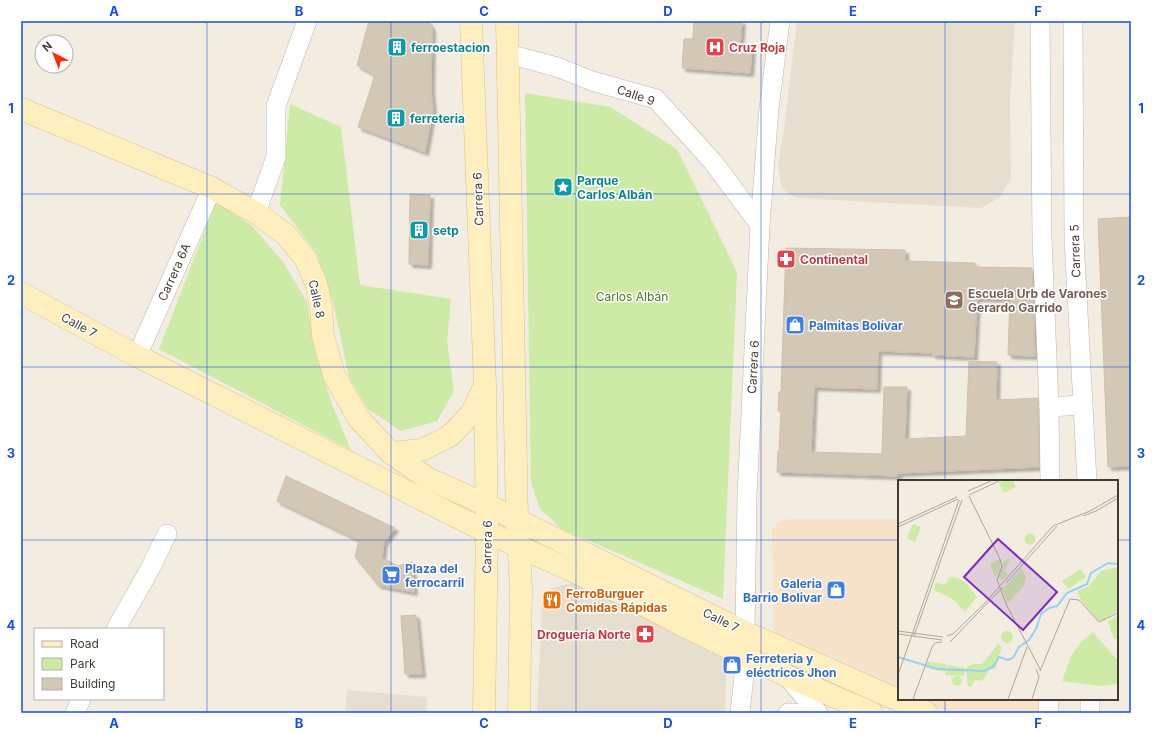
<svg xmlns="http://www.w3.org/2000/svg" width="1152" height="734" font-family="Inter,sans-serif">
<defs>
<filter id="shadow"><feDropShadow dx="3.5" dy="3.5" stdDeviation="1" flood-color="#0004"/></filter>
</defs>
<rect width="100%" height="100%" fill="#f2ece1"/>
<g fill="#e6decf">
<polygon points="797,21 1015,21 1010,101 1011,178 1000,197 981,208 798,198 788,194 782,187 778,166 784,129"/>
<polygon points="575,582 711,648 723,657 726,674 725,713 537,713 542,604 552,588"/>
<polygon points="347,690 427,697 426,713 345,713"/>
</g>
<g fill="#f7e2ca">
<polygon points="790,519 899,519 899,692 774,638 772,530 779,522"/>
<polygon points="917,699 1043,699 1042,713 953,713"/>
</g>
<g fill="#cdeaa6">
<polygon points="525,93 610,107 677,149 737,272 723,599 562,529 540,509 531,483"/>
<polygon points="290,104 341,127 360,285 451,299 447,341 454,391 437,421 401,431 368,409 349,377 334,306 317,254 280,205"/>
<polygon points="216,202 252,226 283,262 307,302 315,352 332,404 351,450 159,349"/>
</g>
<g fill="#d3c8b6" stroke="#cfbfa9" filter="url(#shadow)">
<polygon points="369,21 428,21 432,28 431,90 433,109 425,152 358,127 375,75 357,65"/>
<polygon points="694,21 742,21 740,47 752,48 750,73 682,68 684,39 693,39"/>
<polygon points="410,194 430,195 428,265 409,264"/>
<polygon points="1131,217 1131,466 1108,467 1098,219"/>
<polygon points="786,248 905,250 905,261 975,263 975,267 1032,268 1035,356 1008,355 1010,299 977,298 974,357 932,355 933,353 878,351 877,389 814,387 811,452 882,454 884,387 907,387 905,439 966,436 969,361 997,362 996,400 1038,398 1039,467 898,473 898,476 777,472 778,451 779,451 781,411 778,411 779,392 781,392"/>
<polygon points="286,476 395,528 384,542 382,558 398,566 412,562 414,592 378,585 355,557 359,540 277,501"/>
<polygon points="416,615 422,674 405,674 401,616"/>
</g>
<g fill="none" stroke-linecap="round" stroke-linejoin="round">
<g stroke="#c0b7a6" stroke-width="20">
<g id="street">
<polyline points="1040,21 1042,237 1049,407 1050,481"/>
<polyline points="1073,21 1074,238 1087,481"/>
<polyline points="508,54 557,67 592,81 656,99 713,162 760,225"/>
<polyline points="256,213 276,157 276,106 307,21"/>
<polyline points="137,356 212,188"/>
<polyline points="1049,407 1083,405"/>
<polyline points="116,629 150,569 167,534"/>
<polyline points="787,676 818,713"/>
<polyline points="1090,699 1090,713"/>
<polyline points="75,713 81,699"/>
<polyline points="740,713 746,657 745,632 747,496 760,225 769,108 780,21"/>
<polyline points="788,713 795,713"/>
<polyline points="1048,713 1049,699"/>
</g>
</g>
<g stroke="#d8c38f" stroke-width="23">
<g id="secondary">
<polyline points="471,21 485,385 487,532 484,713"/>
<polyline points="507,21 517,520 521,587 519,713"/>
<polyline points="21,109 212,188 256,213 285,234 305,258 316,283 321,308 323,336 334,375 359,419 391,453 427,478 487,505 745,632 927,713"/>
<polyline points="21,293 137,356 487,532 623,594 684,626 787,676 872,713"/>
<polyline points="391,453 422,450 450,436 472,413 483,389"/>
</g>
</g>
<use href="#street" stroke="#fff" stroke-width="19"/>
<use href="#secondary" stroke="#ffeebe" stroke-width="22"/>
</g>
<path fill="none" stroke="#1d4ed8" stroke-width="1" stroke-opacity="0.55" d="M 207,21 L 207,713M 391,21 L 391,713M 576,21 L 576,713M 761,21 L 761,713M 945,21 L 945,481M 21,194 L 1131,194M 21,367 L 1131,367M 21,540 L 899,540M 1117,540 L 1131,540M 945,699 L 945,713"/>
<defs>
<g id="building-square" transform="scale(1)"><rect x="-9" y="-9" width="18" height="18" rx="4" fill="#0f9aa8" stroke="#fff"/><path d="M-4-6H4V6H1V3H-1V6H-4ZM-2.5-4.3h1.7v1.8h-1.7ZM.8-4.3h1.7v1.8H.8ZM-2.5-1h1.7V.8h-1.7ZM.8-1h1.7V.8H.8Z" fill="#fff"/></g>
<g id="hospital-square" transform="scale(1)"><rect x="-9" y="-9" width="18" height="18" rx="4" fill="#e0444e" stroke="#fff"/><path d="M-5-5h3v3.5h4V-5h3V5h-3V1.5h-4V5h-3Z" fill="#fff"/></g>
<g id="sight-square" transform="scale(1)"><rect x="-9" y="-9" width="18" height="18" rx="4" fill="#0f9aa8" stroke="#fff"/><path d="M0-6L1.8-2.2L6-1.7L2.9 1.2L3.7 5.4L0 3.3L-3.7 5.4L-2.9 1.2L-6-1.7L-1.8-2.2Z" fill="#fff"/></g>
<g id="pharmacy-square" transform="scale(1)"><rect x="-9" y="-9" width="18" height="18" rx="4" fill="#e0444e" stroke="#fff"/><path d="M-2-6h4v4h4v4h-4v4h-4v-4h-4v-4h4Z" fill="#fff"/></g>
<g id="school-square" transform="scale(1)"><rect x="-9" y="-9" width="18" height="18" rx="4" fill="#8d6e63" stroke="#fff"/><path d="M0-5L7-2L0 1L-7-2ZM-4 1L0 2.5L4 1V4Q0 6-4 4Z" fill="#fff"/></g>
<g id="shop-square" transform="scale(1)"><rect x="-9" y="-9" width="18" height="18" rx="4" fill="#3f7fe0" stroke="#fff"/><path d="M-5-2.5h2.3a2.7 3.5 0 0 1 5.4 0H5L5.5 6h-11ZM-1.5-2.5h3a1.5 2.3 0 0 0-3 0Z" fill="#fff"/></g>
<g id="supermarket-square" transform="scale(1)"><rect x="-9" y="-9" width="18" height="18" rx="4" fill="#3f7fe0" stroke="#fff"/><path d="M-6-5.5h2.5l.6 2H6L4.5 2H-2.5L-4.4-4H-6ZM-1.5 3.2a1.3 1.3 0 1 0 .1 0ZM3 3.2a1.3 1.3 0 1 0 .1 0Z" fill="#fff"/></g>
<g id="restaurant-square" transform="scale(1)"><rect x="-9" y="-9" width="18" height="18" rx="4" fill="#e8710a" stroke="#fff"/><path d="M-5-6h1v4h1v-4h1v4h1v-4h1v5L-1.5 .5V6h-2V.5L-5-1ZM5-6V6H3V1.5H1.5Q1.5-4 5-6Z" fill="#fff"/></g>
</defs>
<g fill-rule="evenodd">
<use href="#building-square" x="397" y="47"/>
<use href="#hospital-square" x="715" y="47"/>
<use href="#building-square" x="396" y="118"/>
<use href="#sight-square" x="563" y="187"/>
<use href="#building-square" x="419" y="230"/>
<use href="#pharmacy-square" x="786" y="259"/>
<use href="#school-square" x="954" y="300"/>
<use href="#shop-square" x="795" y="325"/>
<use href="#supermarket-square" x="391" y="575"/>
<use href="#shop-square" x="836" y="590"/>
<use href="#restaurant-square" x="552" y="600"/>
<use href="#pharmacy-square" x="645" y="634"/>
<use href="#shop-square" x="732" y="665"/>
</g>
<g text-anchor="middle" dominant-baseline="central" stroke-width="3" stroke-linejoin="round" paint-order="stroke">
<g font-size="12" font-weight="bold" fill="#0d838f" stroke="#fff" text-anchor="start">
<text x="411" y="47">ferroestacion</text>
<text x="410" y="118">ferreteria</text>
<text x="577" y="180">Parque<tspan x="577" dy="14">Carlos Albán</tspan></text>
<text x="433" y="230">setp</text>
</g>
<g font-size="12" font-weight="bold" fill="#be3a42" stroke="#fff" text-anchor="start">
<text x="729" y="47">Cruz Roja</text>
<text x="800" y="259">Continental</text>
<text x="631" y="634" text-anchor="end">Droguería Norte</text>
</g>
<g font-size="12" fill="#433c32" stroke="#fff">
<text transform="translate(636 95) rotate(19)">Calle 9</text>
<text transform="translate(478 199) rotate(-92)">Carrera 6</text>
<text transform="translate(1075 251) rotate(-92)">Carrera 5</text>
<text transform="translate(174 272) rotate(-66)">Carrera 6A</text>
<text transform="translate(317 299) rotate(78)">Calle 8</text>
<text transform="translate(79 325) rotate(28)">Calle 7</text>
<text transform="translate(753 367) rotate(-87)">Carrera 6</text>
<text transform="translate(487 547) rotate(-89)">Carrera 6</text>
<text transform="translate(721 620) rotate(26)">Calle 7</text>
</g>
<g font-size="12" font-weight="bold" fill="#785e54" stroke="#fff" text-anchor="start">
<text x="968" y="293">Escuela Urb de Varones<tspan x="968" dy="14">Gerardo Garrido</tspan></text>
</g>
<g font-size="12" fill="#457822" stroke="#fff">
<text x="632" y="296">Carlos Albán</text>
</g>
<g font-size="12" font-weight="bold" fill="#366cbe" stroke="#fff" text-anchor="start">
<text x="809" y="325">Palmitas Bolívar</text>
<text x="405" y="568">Plaza del<tspan x="405" dy="14">ferrocarril</tspan></text>
<text x="822" y="583" text-anchor="end">Galeria<tspan x="822" dy="14">Barrio Bolivar</tspan></text>
<text x="746" y="658">Ferretería y<tspan x="746" dy="14">eléctricos Jhon</tspan></text>
</g>
<g font-size="12" font-weight="bold" fill="#c56008" stroke="#fff" text-anchor="start">
<text x="566" y="593">FerroBurguer<tspan x="566" dy="14">Comidas Rápidas</tspan></text>
</g>
</g>
<g transform="translate(898 480)">
<rect width="220" height="220" fill="#f2ece1"/>
<path d="M 105,1 L 115,1 L 118,7 L 106,13 L 101,3 ZM 15,44 L 23,47 L 17,62 L 9,58 ZM126.5 59a5.5 5.5 0 1 1 11 0a5.5 5.5 0 1 1-11 0ZM 110,78 L 112,81 L 106,90 L 110,95 L 103,101 L 100,97 L 105,83 ZM 102,79 L 102,89 L 97,98 L 92,84 ZM 220,87 L 220,131 L 204,141 L 200,140 L 183,120 L 179,111 L 190,107 L 203,91 ZM 123,88 L 128,98 L 125,107 L 110,123 L 104,110 ZM 183,89 L 188,97 L 170,109 L 164,101 ZM 52,97 L 60,98 L 68,103 L 79,117 L 67,132 L 56,120 L 36,110 L 38,102 L 47,105 ZM 220,135 L 220,158 L 216,159 L 210,142 ZM103 157a6 6 0 1 1 12 0a6 6 0 1 1-12 0ZM 195,152 L 220,181 L 220,204 L 203,206 L 164,201 L 173,176 L 183,162 ZM 100,164 L 104,167 L 97,189 L 92,189 L 84,201 L 77,200 L 73,207 L 70,207 L 68,188 L 75,184 L 84,184 ZM 29,182 L 49,184 L 47,192 L 27,187 ZM 50,185 L 67,188 L 66,196 L 47,195 ZM54 201a5 5 0 1 1 10 0a5 5 0 1 1-10 0Z" fill="#cdeaa6"/>
<path fill="none" stroke="#98d1f4" stroke-width="2" d="M 0,177 L 39,189 L 86,191 L 95,187 L 101,177 L 110,180 L 115,178 L 121,167 L 131,160 L 138,149 L 143,134 L 151,128 L 159,126 L 169,113 L 189,104 L 193,93 L 210,83 L 220,84"/>
<path fill="none" stroke="#aca69b" stroke-width="1" d="M 70,11 L 93,1M 71,15 L 101,1M 71,16 L 102,79 L 104,86 L 99,100 L 109,126 L 143,191M 185,36 L 198,31 L 220,18M 0,44 L 59,17M 0,47 L 60,19M 108,103 L 159,46M 0,151 L 45,157M 0,154 L 44,160M 16,156 L 64,20M 49,156 L 55,154 L 87,123 L 155,46 L 192,31 L 220,15M 52,162 L 105,107M 142,191 L 172,119 L 181,120 L 201,142 L 220,133M 0,195 L 61,20M 15,219 L 34,167 L 37,163 L 44,162M 110,219 L 129,167M 134,219 L 141,197 L 138,189"/>
<path fill="#7b2cbf" fill-opacity="0.15" stroke="#7b2cbf" stroke-width="2" d="M 100,59 L 159,112 L 125,150 L 66,97 Z"/>
<rect width="220" height="220" fill="none" stroke="#433c32" stroke-width="2"/>
</g>
<rect width="1152" height="734" fill="none" stroke="#ffffff" stroke-width="44"/>
<rect x="34" y="628" width="130" height="72" fill="#ffffff" stroke="#b4b1ad"/>
<rect x="42" y="641" width="20" height="6" fill="#ffeebe" stroke="#b4b1ad"/>
<text x="70" y="648" font-size="12" fill="#433c32">Road</text>
<rect x="42" y="658" width="20" height="12" fill="#cdeaa6" stroke="#b4b1ad"/>
<text x="70" y="668" font-size="12" fill="#433c32">Park</text>
<rect x="42" y="678" width="20" height="12" fill="#d3c8b6" stroke="#b4b1ad"/>
<text x="70" y="688" font-size="12" fill="#433c32">Building</text>
<g transform="translate(54 54) rotate(318)"><circle r="19" fill="#ffffff" stroke="#b4b1ad"/>
<path d="M0-3L7 15L0 10L-7 15Z" fill="#ff2a0b"/>
<text y="-6" font-size="11" font-weight="bold" text-anchor="middle" fill="#433c32">N</text>
</g>
<rect x="22" y="22" width="1108" height="690" fill="none" stroke="#1d4ed8" stroke-width="1.5"/>
<g font-size="13" text-anchor="middle" font-weight="bold" fill="#1d4ed8">
<text x="114" y="16">A</text>
<text x="299" y="16">B</text>
<text x="484" y="16">C</text>
<text x="668" y="16">D</text>
<text x="853" y="16">E</text>
<text x="1038" y="16">F</text>
<text x="11" y="113">1</text>
<text x="1141" y="113">1</text>
<text x="11" y="285">2</text>
<text x="1141" y="285">2</text>
<text x="11" y="458">3</text>
<text x="1141" y="458">3</text>
<text x="11" y="630">4</text>
<text x="1141" y="630">4</text>
<text x="114" y="728">A</text>
<text x="299" y="728">B</text>
<text x="484" y="728">C</text>
<text x="668" y="728">D</text>
<text x="853" y="728">E</text>
<text x="1038" y="728">F</text>
</g>
</svg>
